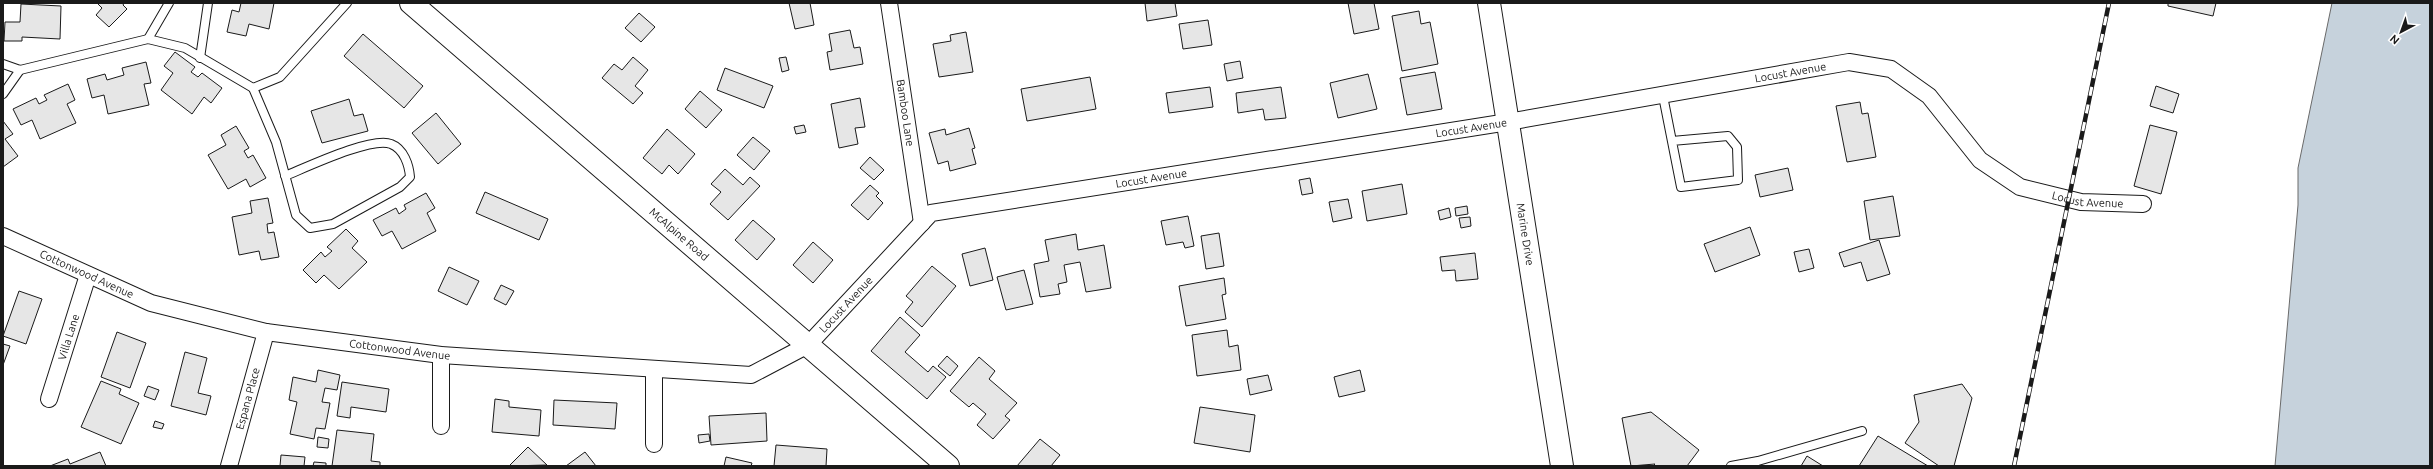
<svg xmlns="http://www.w3.org/2000/svg" width="2433" height="469" font-family="Ubuntu,sans-serif">
<rect width="100%" height="100%" fill="#fff"/>
<polygon fill="#c6d2dc" stroke="#6a6a6a" points="2332,3 2430,3 2430,466 2275,466 2298,205 2298,168"/>
<g fill="#e6e6e6" stroke="#1a1a1a">
<polygon points="97,3 124,3 123,5 127,9 109,27 96,15 102,8"/>
<polygon points="241,3 274,3 269,29 249,24 246,36 227,32 232,10 239,12"/>
<polygon points="789,3 810,3 814,25 795,29"/>
<polygon points="1145,3 1175,3 1177,16 1147,21"/>
<polygon points="1348,3 1374,3 1379,29 1354,34"/>
<polygon points="2168,3 2216,3 2213,16 2168,6"/>
<polygon points="21,4 61,6 60,39 22,37 22,41 4,41 5,22 20,22"/>
<polygon points="1419,11 1421,24 1430,22 1438,64 1402,71 1392,16"/>
<polygon points="639,13 655,27 641,42 625,28"/>
<polygon points="1208,20 1212,45 1183,49 1179,24"/>
<polygon points="850,30 854,48 860,47 863,64 830,70 827,52 832,51 829,34"/>
<polygon points="966,32 973,72 939,77 933,44 951,41 950,35"/>
<polygon points="363,34 423,86 404,108 344,56"/>
<polygon points="175,52 195,67 191,72 198,77 202,73 222,88 211,103 204,97 192,114 161,90 173,73 164,66"/>
<polygon points="633,57 648,70 635,86 643,93 633,104 602,78 614,64 622,70"/>
<polygon points="786,57 789,70 782,72 779,58"/>
<polygon points="1240,61 1243,78 1227,81 1224,64"/>
<polygon points="146,62 151,83 144,84 149,105 108,114 104,95 92,98 87,79 105,74 107,80 124,75 122,68"/>
<polygon points="725,68 773,86 764,108 717,90"/>
<polygon points="1435,72 1442,109 1407,115 1400,78"/>
<polygon points="1368,74 1377,109 1338,118 1330,83"/>
<polygon points="1090,77 1096,109 1027,121 1021,89"/>
<polygon points="68,84 75,100 67,104 76,123 40,139 32,120 21,125 13,109 36,98 39,104 47,100 44,95"/>
<polygon points="2156,86 2179,94 2173,113 2150,106"/>
<polygon points="1210,87 1213,107 1169,113 1166,93"/>
<polygon points="1281,87 1286,118 1265,120 1263,109 1238,113 1236,93"/>
<polygon points="700,91 722,110 706,128 685,109"/>
<polygon points="860,98 865,127 855,128 858,144 839,148 831,104"/>
<polygon points="349,99 354,116 363,114 368,131 322,143 311,111"/>
<polygon points="1860,102 1862,114 1868,113 1876,157 1847,162 1836,106"/>
<polygon points="436,113 461,144 438,164 412,133"/>
<polygon points="3,121 13,134 5,139 18,156 3,167"/>
<polygon points="804,125 806,132 796,134 794,127"/>
<polygon points="2150,125 2177,132 2161,194 2134,186"/>
<polygon points="236,126 249,148 244,151 248,158 253,155 266,178 250,187 246,179 228,189 208,155 226,145 221,135"/>
<polygon points="969,128 975,148 972,149 976,164 950,171 948,161 938,164 929,133 945,129 946,135"/>
<polygon points="667,129 695,154 678,174 669,165 662,174 643,158"/>
<polygon points="753,137 770,151 754,170 737,155"/>
<polygon points="870,157 884,170 874,180 860,168"/>
<polygon points="1788,168 1793,190 1760,197 1755,175"/>
<polygon points="725,169 743,185 750,177 760,186 728,220 710,204 721,192 711,184"/>
<polygon points="1310,178 1313,193 1302,195 1299,180"/>
<polygon points="1402,184 1407,214 1367,221 1362,191"/>
<polygon points="870,185 879,193 876,196 883,203 868,220 851,205"/>
<polygon points="485,192 548,219 539,240 476,213"/>
<polygon points="426,193 435,208 427,213 436,231 402,249 392,231 382,236 373,220 396,208 399,214 406,209 404,205"/>
<polygon points="1893,196 1900,236 1870,240 1864,201"/>
<polygon points="268,198 273,223 267,224 268,233 274,232 279,257 261,260 259,251 239,255 232,217 252,213 250,201"/>
<polygon points="1348,199 1352,218 1333,222 1329,202"/>
<polygon points="1467,206 1468,214 1456,216 1455,208"/>
<polygon points="1449,208 1451,217 1440,220 1438,211"/>
<polygon points="1188,216 1194,246 1185,248 1183,242 1166,245 1161,221"/>
<polygon points="1470,217 1471,226 1461,228 1459,218"/>
<polygon points="753,220 775,239 757,260 735,240"/>
<polygon points="1750,227 1760,255 1715,272 1704,244"/>
<polygon points="346,229 358,241 352,248 367,262 339,289 324,275 316,283 303,270 321,252 325,257 332,251 327,247"/>
<polygon points="1219,233 1224,266 1206,269 1201,236"/>
<polygon points="1076,234 1078,250 1104,245 1111,288 1086,292 1080,262 1064,265 1067,282 1058,284 1060,294 1040,297 1034,264 1049,261 1045,240"/>
<polygon points="1879,240 1890,274 1867,281 1861,262 1844,267 1839,253"/>
<polygon points="813,242 833,260 813,283 793,265"/>
<polygon points="985,248 993,280 970,286 962,254"/>
<polygon points="1809,249 1814,268 1799,272 1794,252"/>
<polygon points="1475,253 1478,279 1456,281 1455,270 1442,271 1440,257"/>
<polygon points="932,266 956,286 922,327 905,312 913,302 906,296"/>
<polygon points="449,267 479,281 467,305 438,291"/>
<polygon points="1024,270 1033,304 1006,310 997,277"/>
<polygon points="1224,278 1226,294 1222,295 1226,319 1186,326 1179,286"/>
<polygon points="501,285 514,291 506,305 494,299"/>
<polygon points="19,291 42,299 26,344 3,336"/>
<polygon points="900,317 920,335 905,352 928,372 933,366 946,377 927,399 871,351"/>
<polygon points="1227,330 1229,347 1238,345 1241,370 1197,376 1192,335"/>
<polygon points="117,332 146,343 130,388 101,377"/>
<polygon points="3,344 10,346 3,365"/>
<polygon points="185,352 207,358 198,393 211,396 206,415 171,406"/>
<polygon points="947,356 958,366 950,376 938,366"/>
<polygon points="979,357 995,371 989,379 1017,403 1005,416 1010,420 993,439 977,425 986,414 973,403 969,407 950,391"/>
<polygon points="318,370 340,375 337,390 325,388 322,402 330,403 325,429 316,428 314,439 290,434 297,402 289,400 293,377 316,382"/>
<polygon points="1360,370 1365,391 1339,397 1334,377"/>
<polygon points="1268,375 1272,390 1250,395 1247,379"/>
<polygon points="101,381 121,389 119,394 139,403 121,444 81,427"/>
<polygon points="342,382 389,389 386,412 351,407 350,418 337,416"/>
<polygon points="1962,384 1972,398 1954,466 1939,466 1905,443 1919,422 1914,395"/>
<polygon points="148,386 159,390 155,400 144,396"/>
<polygon points="495,399 509,401 509,407 541,410 539,436 492,432"/>
<polygon points="554,400 617,403 615,429 553,425"/>
<polygon points="1200,407 1255,415 1250,452 1194,443"/>
<polygon points="1651,412 1699,450 1687,466 1653,466 1655,464 1631,466 1622,418"/>
<polygon points="766,413 767,441 711,445 709,416"/>
<polygon points="155,421 164,424 162,429 153,427"/>
<polygon points="337,430 374,434 371,461 380,462 380,466 332,466"/>
<polygon points="709,434 710,441 699,443 698,435"/>
<polygon points="1878,436 1928,466 1859,466"/>
<polygon points="318,437 329,439 328,448 317,447"/>
<polygon points="1040,439 1060,455 1051,466 1017,466"/>
<polygon points="776,445 827,449 826,466 774,466"/>
<polygon points="528,447 547,465 509,466"/>
<polygon points="100,452 106,466 50,466 68,459 70,464"/>
<polygon points="585,452 596,466 566,466"/>
<polygon points="281,455 305,457 304,466 280,466"/>
<polygon points="1807,456 1823,466 1801,466"/>
<polygon points="726,457 752,463 751,466 724,466"/>
<polygon points="314,462 326,463 326,466 313,466"/>
</g>
<g fill="none" stroke-linecap="round" stroke-linejoin="round">
<g stroke="#1a1a1a" stroke-width="10">
<g id="lane">
<polyline points="148,39 169,3"/>
<polyline points="200,58 208,3"/>
<polyline points="3,64 20,70 148,39 185,48 253,88 280,77 347,3"/>
<path d="M 253,88 L 276,142 L 296,215 L 310,228 L 333,224 L 400,187 L 410,177 C 409,165 404,149 391,144 C 372,136 305,168 285,176"/>
<polyline points="3,94 20,70"/>
<polyline points="1663,96 1681,187 1738,180 1737,147 1728,136 1672,141"/>
<polyline points="1731,466 1758,461 1862,431"/>
</g>
</g>
<g stroke="#1a1a1a" stroke-width="18">
<g id="street">
<path id="s1" d="M 889,3 L 922,223"/>
<path id="s2" d="M 3,236 L 151,303 L 266,332 L 441,355 L 751,375 L 808,345 L 931,213 L 1508,122 L 1849,62 L 1891,69 L 1929,96 L 1980,160 L 2020,187 L 2081,202 L 2143,204"/>
<path id="s3" d="M 49,399 L 88,275"/>
<polyline points="441,426 441,355"/>
<polyline points="654,444 654,369"/>
<path id="s4" d="M 229,466 L 266,332"/>
</g>
</g>
<g stroke="#1a1a1a" stroke-width="24">
<g id="secondary">
<path id="s5" d="M 411,3 L 948,466"/>
<path id="s6" d="M 1489,3 L 1562,466"/>
</g>
</g>
<use href="#lane" stroke="#fff" stroke-width="8"/>
<use href="#street" stroke="#fff" stroke-width="16"/>
<use href="#secondary" stroke="#fff" stroke-width="22"/>
<g stroke="#1a1a1a" stroke-width="4.5">
<polyline id="rail" points="2014,466 2109,3"/>
</g>
<use href="#rail" stroke="#fff" stroke-width="3" stroke-dasharray="9" stroke-linecap="butt"/>
</g>
<g text-anchor="middle" dominant-baseline="central" stroke-width="3" stroke-linejoin="round" paint-order="stroke">
<g font-size="11" fill="#1a1a1a" stroke="#fff">
<text stroke="none"><textPath href="#s2" startOffset="1884">Locust Avenue</textPath></text>
<text stroke="none"><textPath href="#s1" startOffset="111">Bamboo Lane</textPath></text>
<text stroke="none"><textPath href="#s2" startOffset="1560">Locust Avenue</textPath></text>
<text stroke="none"><textPath href="#s2" startOffset="1236">Locust Avenue</textPath></text>
<text stroke="none"><textPath href="#s2" startOffset="2232">Locust Avenue</textPath></text>
<text stroke="none"><textPath href="#s5" startOffset="354">McAlpine Road</textPath></text>
<text stroke="none"><textPath href="#s6" startOffset="234">Marine Drive</textPath></text>
<text stroke="none"><textPath href="#s2" startOffset="92">Cottonwood Avenue</textPath></text>
<text stroke="none"><textPath href="#s2" startOffset="888">Locust Avenue</textPath></text>
<text stroke="none"><textPath href="#s3" startOffset="65">Villa Lane</textPath></text>
<text stroke="none"><textPath href="#s2" startOffset="416">Cottonwood Avenue</textPath></text>
<text stroke="none"><textPath href="#s4" startOffset="70">Espana Place</textPath></text>
</g>
</g>
<rect width="2433" height="469" fill="none" stroke="#1a1a1a" stroke-width="8"/>
<g transform="translate(2401 32) rotate(221)" stroke="#ffffff" stroke-width="3" paint-order="stroke">
<path d="M0-3L7 15L0 10L-7 15Z" fill="#1a1a1a"/>
<text y="-6" font-size="11" font-weight="bold" text-anchor="middle" fill="#1a1a1a">N</text>
</g>
</svg>
